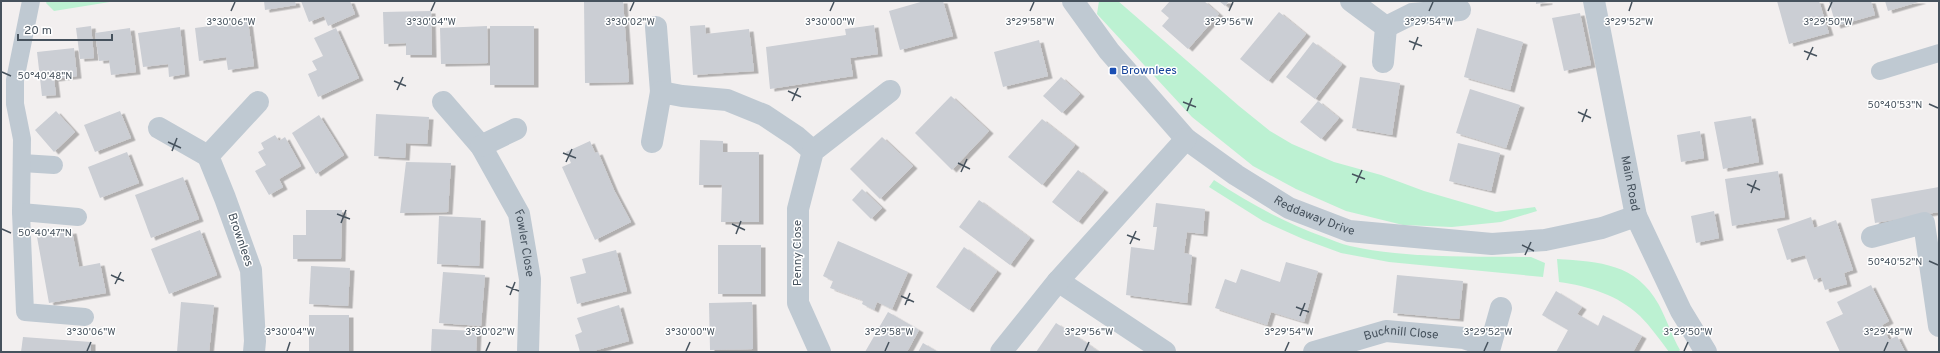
<svg xmlns="http://www.w3.org/2000/svg" width="1940" height="353" font-family="Overpass,sans-serif">
<defs>
<filter id="shadow"><feDropShadow dx="4.5" dy="2.5" stdDeviation="0" flood-color="#0004"/></filter>
</defs>
<rect width="100%" height="100%" fill="#f2efef"/>
<g fill="#bcf1d2">
<polygon points="47,1 116,1 54,11 46,3"/>
<polygon points="1099,1 1118,1 1239,106 1270,131 1292,144 1334,162 1381,175 1424,191 1496,212 1535,207 1537,211 1501,222 1452,227 1403,225 1346,211 1296,189 1253,166 1192,117 1097,14"/>
<path d="M 1214,180 C 1249,203 1285,223 1324,237 C 1333,240 1341,244 1350,246 C 1409,259 1471,256 1531,257 L 1545,263 L 1543,277 L 1389,262 L 1341,253 L 1303,239 L 1263,221 L 1209,187 Z"/>
<path d="M 1557,259 C 1600,262 1636,263 1659,305 C 1667,320 1672,336 1680,350 L 1678,352 L 1669,352 C 1660,340 1651,327 1640,316 C 1618,295 1588,286 1559,282 Z"/>
</g>
<g fill="#cbced4" filter="url(#shadow)">
<polygon points="264,1 295,1 296,5 265,10"/>
<polygon points="301,1 350,1 355,14 328,26 324,16 309,22"/>
<polygon points="584,1 623,1 629,82 585,83"/>
<polygon points="924,1 943,1 953,36 900,50 889,11"/>
<polygon points="1170,1 1204,1 1219,14 1188,49 1162,26 1169,18 1161,11"/>
<polygon points="1219,1 1229,1 1225,6"/>
<polygon points="1536,1 1548,1 1548,2 1536,4"/>
<polygon points="1777,1 1819,1 1829,33 1789,44"/>
<polygon points="1829,1 1871,1 1875,15 1836,26"/>
<polygon points="1885,1 1922,1 1888,11"/>
<polygon points="431,11 432,55 406,55 406,43 384,44 383,12"/>
<polygon points="1279,12 1306,34 1268,81 1240,59"/>
<polygon points="1580,13 1591,65 1564,71 1552,18"/>
<polygon points="248,21 254,66 228,70 226,57 199,61 195,28"/>
<polygon points="705,25 706,34 749,29 754,71 693,75 690,26"/>
<polygon points="874,25 878,54 850,58 853,76 770,89 766,47 846,35 845,29"/>
<polygon points="91,26 94,58 80,59 76,28"/>
<polygon points="487,26 488,63 441,64 440,28"/>
<rect x="490" y="26" width="44" height="59"/>
<polygon points="180,27 185,74 169,77 168,64 143,67 138,33"/>
<polygon points="130,28 136,72 111,75 109,60 99,61 95,33"/>
<polygon points="336,28 359,78 318,97 308,74 317,70 312,61 323,56 314,38"/>
<polygon points="1477,28 1523,42 1510,90 1464,77"/>
<polygon points="1039,40 1048,76 1003,87 994,52"/>
<polygon points="1313,42 1342,64 1315,99 1286,77"/>
<polygon points="74,48 77,76 54,79 56,95 42,96 37,52"/>
<polygon points="1061,77 1080,94 1062,113 1043,96"/>
<polygon points="1360,77 1400,83 1392,135 1352,128"/>
<polygon points="1470,89 1520,105 1506,148 1456,133"/>
<polygon points="951,96 989,131 952,170 915,133"/>
<polygon points="1318,101 1339,118 1321,139 1300,122"/>
<polygon points="56,111 75,132 54,152 35,130"/>
<polygon points="120,111 131,138 95,152 84,125"/>
<polygon points="376,114 429,117 427,144 406,143 405,158 374,156"/>
<polygon points="319,115 344,155 316,174 292,133"/>
<polygon points="1751,116 1759,162 1723,169 1714,122"/>
<polygon points="1042,119 1075,145 1042,185 1008,157"/>
<polygon points="1700,131 1704,158 1681,162 1677,135"/>
<polygon points="275,135 279,141 285,137 301,166 279,179 283,187 269,195 255,171 266,165 258,152 264,149 261,143"/>
<polygon points="882,137 913,166 880,199 850,169"/>
<polygon points="700,140 723,141 723,152 759,152 759,222 721,222 722,185 699,185"/>
<polygon points="590,141 595,153 598,152 614,190 631,222 595,240 562,167 571,163 566,152"/>
<polygon points="1458,143 1500,153 1491,191 1449,181"/>
<polygon points="127,152 139,183 100,198 88,167"/>
<polygon points="406,162 451,163 448,212 400,213"/>
<polygon points="1078,170 1104,190 1078,222 1052,202"/>
<polygon points="1778,171 1785,217 1732,226 1725,179"/>
<polygon points="183,177 199,219 151,238 135,195"/>
<polygon points="1939,187 1939,212 1875,223 1871,199"/>
<polygon points="862,189 882,208 871,219 852,200"/>
<polygon points="979,200 1030,238 1010,265 959,227"/>
<polygon points="1156,203 1205,209 1203,234 1187,232 1184,253 1192,255 1187,303 1126,295 1131,247 1154,250 1157,227 1153,227"/>
<polygon points="306,210 342,210 341,259 293,259 293,235 306,235"/>
<polygon points="1714,211 1719,238 1696,243 1691,216"/>
<polygon points="439,216 481,218 479,266 437,264"/>
<polygon points="1811,217 1814,228 1836,220 1853,270 1844,273 1847,284 1825,290 1821,277 1814,280 1805,255 1787,260 1777,229"/>
<polygon points="200,230 217,275 169,294 151,249"/>
<polygon points="72,231 79,267 100,263 106,293 49,303 37,237"/>
<polygon points="838,241 908,272 892,309 877,302 874,310 862,304 863,301 857,298 830,288 833,281 823,276"/>
<rect x="718" y="245" width="43" height="49"/>
<polygon points="964,247 997,271 969,310 936,287"/>
<polygon points="616,250 627,291 577,304 570,277 586,273 582,259"/>
<polygon points="1286,262 1318,271 1304,322 1271,312 1267,325 1215,308 1225,279 1236,283 1241,269 1280,282"/>
<polygon points="311,266 350,268 348,306 309,304"/>
<polygon points="443,272 485,275 481,326 439,323"/>
<polygon points="1397,275 1463,281 1459,319 1393,313"/>
<polygon points="1871,285 1889,321 1882,325 1889,340 1897,336 1905,352 1840,352 1826,322 1843,314 1837,302"/>
<polygon points="1556,291 1582,307 1577,314 1598,326 1603,315 1642,336 1633,352 1556,352 1568,330 1542,315"/>
<polygon points="181,302 214,305 209,352 177,352"/>
<polygon points="752,302 753,349 710,350 709,303"/>
<polygon points="619,305 629,341 590,352 580,352 575,335 582,332 577,318"/>
<polygon points="888,312 919,330 907,352 865,352"/>
<rect x="309" y="315" width="40" height="36"/>
<polygon points="1056,323 1082,340 1099,352 1036,352"/>
<polygon points="432,329 477,331 476,352 431,352"/>
<polygon points="23,337 91,342 91,352 21,352"/>
<polygon points="923,343 938,352 918,352"/>
</g>
<g fill="none" stroke-linecap="round" stroke-linejoin="round">
<g stroke="#bfc9d2" stroke-width="18">
<polyline points="1880,71 1939,53"/>
<polyline points="22,163 54,165"/>
<polyline points="21,212 22,139 15,104 15,80 31,1"/>
<polyline points="78,217 21,212 25,312 85,317"/>
</g>
<g stroke="#bfc9d2" stroke-width="22">
<path id="s1" d="M 1073,1 L 1109,51 L 1186,139 L 1236,175 L 1289,208 L 1349,231 L 1492,244 L 1545,240 L 1602,228 L 1636,216"/>
<polyline points="1351,1 1386,27 1383,62"/>
<polyline points="656,27 661,92"/>
<polyline points="1386,27 1412,14 1460,10"/>
<path id="s2" d="M 443,102 L 481,146 L 519,214 L 530,279 L 528,352"/>
<polyline points="159,128 208,156"/>
<polyline points="652,142 661,92 682,96 727,100 764,115 797,137 813,151"/>
<polyline points="481,146 516,129"/>
<polyline points="1872,237 1924,223 1939,326"/>
<polyline points="1058,281 1165,352"/>
<polyline points="254,352 255,341 251,270 225,198 208,156 258,102"/>
<polyline points="820,352 798,303 798,209 813,151 890,91"/>
<polyline points="1001,352 1058,281 1186,139"/>
<path id="s3" d="M 1314,352 L 1386,331 L 1464,338 L 1490,347 L 1501,308"/>
</g>
<path stroke="#bfc9d2" stroke-width="22" id="s4" d="M 1594,1 L 1636,216 L 1681,311 L 1706,352"/>
</g>
<path fill="none" stroke="#46525d" stroke-width="1.5" d="M 231,11 L 235,2M 431,11 L 435,2M 630,11 L 634,2M 830,11 L 834,2M 1030,11 L 1034,2M 1229,11 L 1233,2M 1429,11 L 1433,2M 1629,11 L 1632,2M 1828,11 L 1832,2M 1409,41 L 1422,46M 1413,50 L 1418,37M 1804,51 L 1817,56M 1807,60 L 1813,47M 2,72 L 11,76M 394,81 L 406,86M 397,90 L 403,77M 788,91 L 801,97M 792,101 L 798,88M 1183,102 L 1196,107M 1929,104 L 1938,108M 1187,111 L 1192,98M 1578,112 L 1591,118M 1582,122 L 1587,109M 168,142 L 181,148M 172,151 L 177,138M 563,153 L 576,158M 566,162 L 572,149M 958,163 L 970,169M 961,172 L 967,159M 1352,174 L 1365,179M 1356,183 L 1362,170M 1747,184 L 1760,190M 1751,193 L 1756,180M 337,214 L 350,219M 341,223 L 346,210M 732,224 L 745,230M 2,229 L 11,233M 736,234 L 741,221M 1127,235 L 1140,240M 1130,244 L 1136,231M 1522,245 L 1534,251M 1525,255 L 1531,242M 1929,261 L 1938,265M 111,275 L 124,281M 115,284 L 121,272M 506,286 L 519,291M 510,295 L 515,282M 901,296 L 914,302M 905,305 L 910,293M 1296,307 L 1309,312M 1300,316 L 1305,303M 87,351 L 91,342M 287,351 L 290,342M 486,351 L 490,342M 686,351 L 690,342M 885,351 L 889,342M 1085,351 L 1089,342M 1285,351 L 1289,342M 1484,351 L 1488,342M 1684,351 L 1688,342M 1884,351 L 1888,342"/>
<rect fill="#1a4fb4" stroke="#fff" stroke-width="1.5" x="1109" y="67" width="8" height="8" rx="2"/>
<g text-anchor="middle" dominant-baseline="central" stroke-width="3" stroke-linejoin="round" paint-order="stroke">
<g font-size="12" fill="#164399" stroke="#fff" text-anchor="start">
<text x="1121" y="71">Brownlees</text>
</g>
<g font-size="12" fill="#46525d" stroke="#fff">
<text stroke="none"><textPath href="#s4" startOffset="186">Main Road</textPath></text>
<text stroke="none"><textPath href="#s1" startOffset="329">Reddaway Drive</textPath></text>
<text transform="translate(240 240) rotate(71)">Brownlees</text>
<text stroke="none"><textPath href="#s2" startOffset="166">Fowler Close</textPath></text>
<text transform="translate(798 253) rotate(-90)">Penny Close</text>
<text stroke="none"><textPath href="#s3" startOffset="90">Bucknill Close</textPath></text>
</g>
</g>
<g font-size="10" text-anchor="middle" fill="#46525d" stroke="#fff" stroke-width="3" stroke-linejoin="round" paint-order="stroke">
<text x="231" y="25">3°30'06"W</text>
<text x="431" y="25">3°30'04"W</text>
<text x="630" y="25">3°30'02"W</text>
<text x="830" y="25">3°30'00"W</text>
<text x="1030" y="25">3°29'58"W</text>
<text x="1229" y="25">3°29'56"W</text>
<text x="1429" y="25">3°29'54"W</text>
<text x="1629" y="25">3°29'52"W</text>
<text x="1828" y="25">3°29'50"W</text>
<text x="45" y="79">50°40'48"N</text>
<text x="1895" y="108">50°40'53"N</text>
<text x="45" y="236">50°40'47"N</text>
<text x="1895" y="265">50°40'52"N</text>
<text x="91" y="335">3°30'06"W</text>
<text x="290" y="335">3°30'04"W</text>
<text x="490" y="335">3°30'02"W</text>
<text x="690" y="335">3°30'00"W</text>
<text x="889" y="335">3°29'58"W</text>
<text x="1089" y="335">3°29'56"W</text>
<text x="1289" y="335">3°29'54"W</text>
<text x="1488" y="335">3°29'52"W</text>
<text x="1688" y="335">3°29'50"W</text>
<text x="1888" y="335">3°29'48"W</text>
</g>
<rect width="1940" height="353" fill="none" stroke="#46525d" stroke-width="4"/>
<path d="M18 34v6h94v-6" fill="none" stroke="#46525d" stroke-width="2"/>
<text x="24" y="34" font-size="12" fill="#46525d" stroke="#ffffff" stroke-width="3" paint-order="stroke">20 m</text>
</svg>
